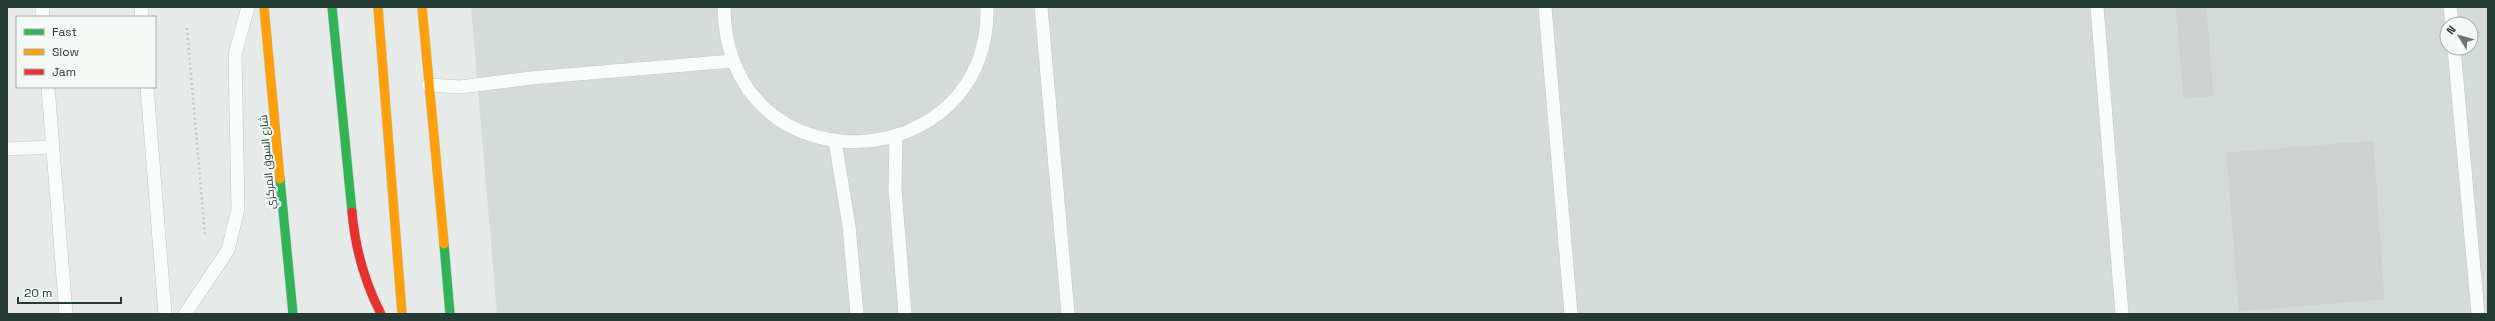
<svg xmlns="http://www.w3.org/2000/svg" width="2495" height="321" font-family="'Space Grotesk',Cairo,sans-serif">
<rect width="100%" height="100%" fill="#e6eae8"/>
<path fill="#d4dbd8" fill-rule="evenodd" d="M 471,7 L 2488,7 L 2488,314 L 497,314 ZM 2447,24 L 2471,24 L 2471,48 L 2447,48 Z"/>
<g fill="#cdd2d0" stroke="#cfd3d1">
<polygon points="2176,7 2206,7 2213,96 2184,98"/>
<polygon points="2373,141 2384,299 2239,311 2227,153"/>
</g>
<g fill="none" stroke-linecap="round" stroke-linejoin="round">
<g stroke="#c3c7c5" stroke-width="14">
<g id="lane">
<polyline points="42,7 43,17"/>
<polyline points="141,7 142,17"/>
<path d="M 724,7 C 727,194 991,179 987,7"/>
<polyline points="1041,7 1068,314"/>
<polyline points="1545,7 1571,314"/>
<polyline points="2097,7 2122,314"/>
<polyline points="2450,7 2452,24"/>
<polyline points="2454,48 2478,314"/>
<polyline points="428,85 460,87 531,78 733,61"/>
<polyline points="48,87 66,314"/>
<polyline points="147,87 165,314"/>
<polyline points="896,136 895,189 905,314"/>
<polyline points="835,141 849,226 857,314"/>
<polyline points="7,149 51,147"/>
<polyline points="185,314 228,250 238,209 235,54 248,7"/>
</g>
</g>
<g stroke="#c2c8c5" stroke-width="10">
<g id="fast">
<polyline points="332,7 352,212"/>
<polyline points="280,179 293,314"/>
<polyline points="444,244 450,314"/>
</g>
</g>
<g stroke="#c2c8c5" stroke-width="10">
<g id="slow">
<polyline points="264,7 280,179"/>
<polyline points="378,7 402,314"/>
<polyline points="422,7 444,244"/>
</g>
</g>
<g stroke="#c2c8c5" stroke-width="10">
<path id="jam" d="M 352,212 C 355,246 365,283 381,314"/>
</g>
<polyline stroke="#c2cac6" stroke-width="2.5" stroke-dasharray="2 3" stroke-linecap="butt" points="187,28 205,236"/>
<use href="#lane" stroke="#fbfcfc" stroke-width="13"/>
<use href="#fast" stroke="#30b455" stroke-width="9"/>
<use href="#slow" stroke="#ff9f0a" stroke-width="9"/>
<use href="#jam" stroke="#e5322d" stroke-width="9"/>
</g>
<g text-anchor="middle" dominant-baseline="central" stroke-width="4" stroke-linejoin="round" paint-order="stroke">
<g font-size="11" fill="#253c35" stroke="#f4f9f6">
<text transform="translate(267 162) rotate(-95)">شارع السوق المركزي</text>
</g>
</g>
<rect width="2495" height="321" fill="none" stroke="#253c35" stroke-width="16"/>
<rect x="16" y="16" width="140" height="72" fill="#f4f9f6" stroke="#a1ada9"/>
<rect x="24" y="29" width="20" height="6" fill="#30b455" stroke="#a1ada9"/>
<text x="52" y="36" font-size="12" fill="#253c35">Fast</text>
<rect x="24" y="49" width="20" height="6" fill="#ff9f0a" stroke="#a1ada9"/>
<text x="52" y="56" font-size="12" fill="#253c35">Slow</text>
<rect x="24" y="69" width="20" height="6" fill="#e5322d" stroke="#a1ada9"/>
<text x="52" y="76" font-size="12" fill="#253c35">Jam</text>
<g transform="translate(2459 36) rotate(307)"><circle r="19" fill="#f4f9f6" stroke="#a1ada9"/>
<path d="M0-3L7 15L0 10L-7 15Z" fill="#697974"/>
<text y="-6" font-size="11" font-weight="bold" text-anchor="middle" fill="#253c35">N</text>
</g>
<path d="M18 297v6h103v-6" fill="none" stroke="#253c35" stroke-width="2"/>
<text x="24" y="297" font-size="12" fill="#253c35" stroke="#f4f9f6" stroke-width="3" paint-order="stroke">20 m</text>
</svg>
